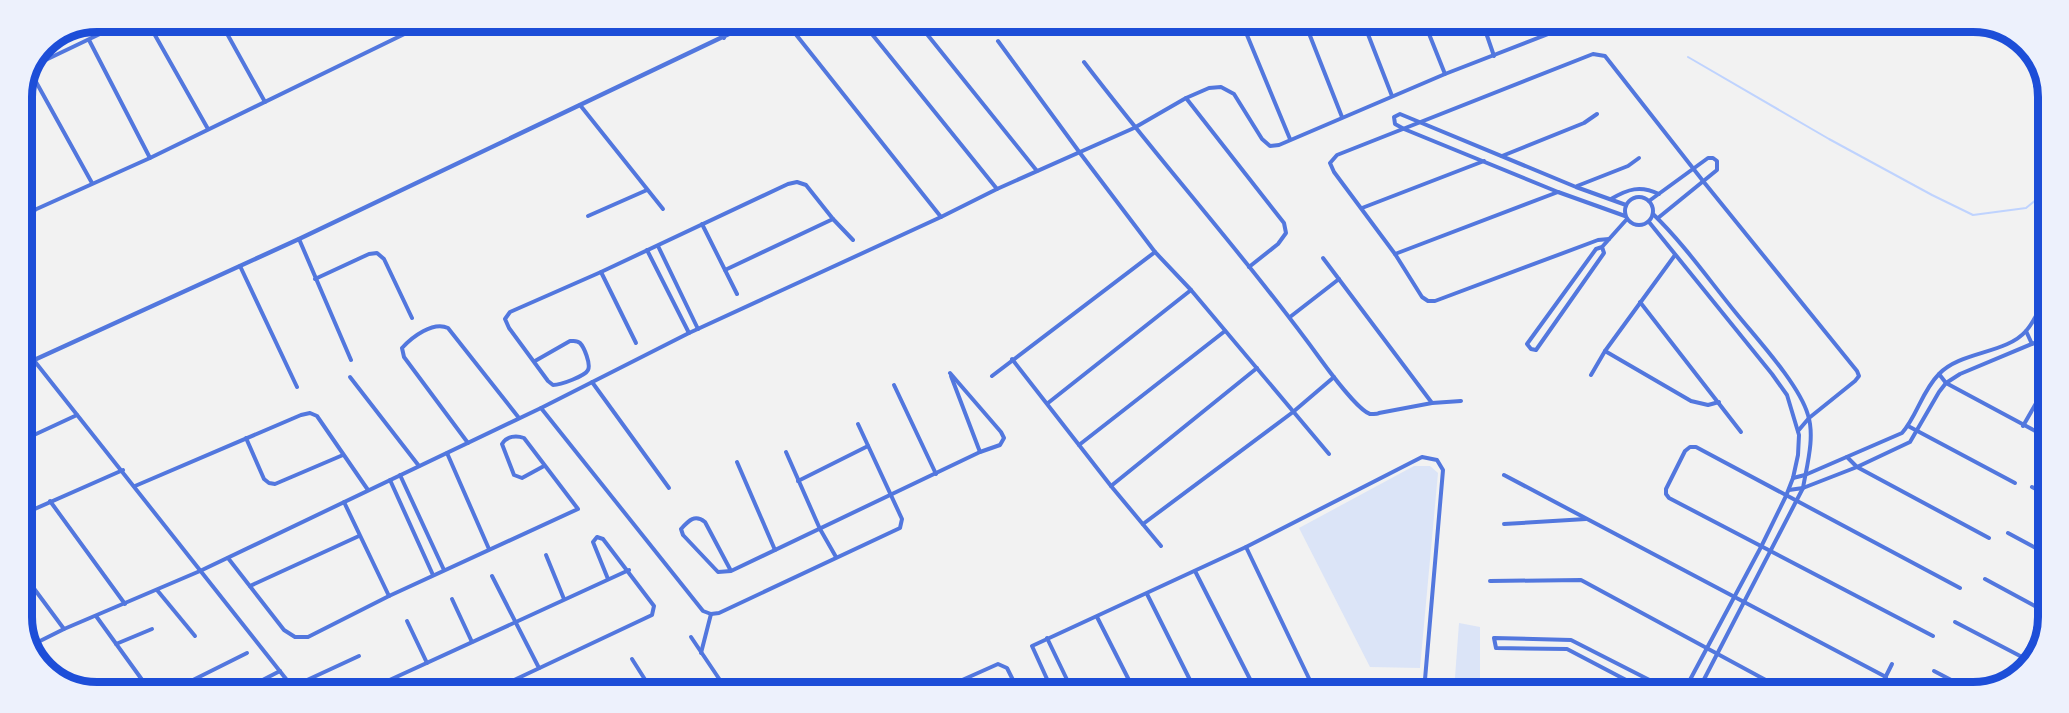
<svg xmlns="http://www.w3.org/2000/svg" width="2069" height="713" font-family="Barlow,sans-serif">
<rect width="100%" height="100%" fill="#f2f2f2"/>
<g fill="#dbe4f7">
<polygon points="1414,466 1430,466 1438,473 1420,668 1370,667 1299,528"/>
<polygon points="1459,623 1480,627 1480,691 1454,691"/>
<polygon points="1360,678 1419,683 1419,691 1323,691"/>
</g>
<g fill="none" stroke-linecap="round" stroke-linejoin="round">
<polyline stroke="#bfd3fe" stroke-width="2" points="1688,57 1829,139 1932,195 1973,215 2026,208 2047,191"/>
<g stroke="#5277de" stroke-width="4">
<polyline points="147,21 208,129"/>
<polyline points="220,21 265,102"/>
<polyline points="711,22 724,38"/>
<polyline points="786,22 941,217"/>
<polyline points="863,23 997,189"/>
<polyline points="918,23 1037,171"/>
<polyline points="1242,23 1290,139"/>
<polyline points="1305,23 1342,117"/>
<polyline points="1364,24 1392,96"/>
<polyline points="1425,24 1445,74"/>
<polyline points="1483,24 1494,56"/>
<polyline points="89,40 150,158"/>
<polyline points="998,41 1080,153 1155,252 1191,290 1329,454"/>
<path d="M 1084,62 C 1161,163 1246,257 1321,360 C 1329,371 1358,410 1370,414 C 1372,414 1378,414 1379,413 L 1432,403 L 1461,401"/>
<polyline points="33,66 127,21"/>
<polyline points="30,71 92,183"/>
<polyline points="1186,98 1284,223 1286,233 1278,244 1249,267"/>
<polyline points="580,105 663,209"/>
<polyline points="1502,156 1584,123 1597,114"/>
<polyline points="1577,186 1628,166 1639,158"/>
<polyline points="21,190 35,210"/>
<circle cx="1639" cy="211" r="14"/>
<path d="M 1611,199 C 1628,189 1640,185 1659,194"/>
<polyline points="1649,201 1708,158 1713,158 1717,161 1717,170 1658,218"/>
<polyline points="1362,208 1484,161"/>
<path d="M 1653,214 C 1684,244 1709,280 1736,313 C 1757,339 1799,384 1808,415 C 1815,437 1807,465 1803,488 L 1698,691"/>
<polyline points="21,216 150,158 429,22"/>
<polyline points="588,216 647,190"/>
<polyline points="1625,216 1558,192 1404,129 1395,124 1394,117 1400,114 1576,187 1626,205"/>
<polyline points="1649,222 1772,374 1787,395 1799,435 1798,455 1793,478 1786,496 1761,547 1684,691"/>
<polyline points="702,224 737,294"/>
<polyline points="299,239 351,360"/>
<polyline points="1609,239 1598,240 1435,301 1428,301 1422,297 1395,254 1334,172 1330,163 1337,155 1593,54 1605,56 1703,181 1857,371 1859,376 1855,381 1809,418 1798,431"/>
<polyline points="658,246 698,329"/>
<polyline points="1602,247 1604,253 1536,350 1531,349 1527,344 1596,249 1602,247 1627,219"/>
<polyline points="647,250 689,333"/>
<polyline points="1395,254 1558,192"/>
<polyline points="1323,258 1432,403"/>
<polyline points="240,266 297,387"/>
<polyline points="725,270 833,219"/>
<polyline points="601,272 636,343"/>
<polyline points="315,279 369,254 377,253 384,259 412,318"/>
<polyline points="1640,302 1741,432"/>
<polyline points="1290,317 1339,279"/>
<polyline points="2026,331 2032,344"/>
<polyline points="21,344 294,689"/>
<polyline points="1605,351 1691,401 1708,405 1719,402"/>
<polyline points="1012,359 1111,486 1161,546"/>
<path d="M 535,361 L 570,341 C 574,341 577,340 580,343 C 584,347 591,364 588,370 C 585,376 561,385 553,385 L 548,381 L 509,328 L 505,319 L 510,312 L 601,272 L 788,184 L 797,182 L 806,185 L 833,219 L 853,240"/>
<polyline points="1939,374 1946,383 2041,434"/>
<polyline points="1591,375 1605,351 1675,255"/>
<polyline points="951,376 980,452"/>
<polyline points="992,376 1155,252"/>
<polyline points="350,377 419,466"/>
<polyline points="592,382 669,488"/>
<polyline points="894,385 936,474"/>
<polyline points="1048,403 1191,290"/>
<polyline points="541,408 703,611 711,614 719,613 900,528 902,519 858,424"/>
<polyline points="1908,426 2015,483"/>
<polyline points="2023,426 2046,386"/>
<polyline points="246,438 264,479 269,483 275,484 343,455"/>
<polyline points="21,441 77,415"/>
<path d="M 468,443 L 404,357 L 402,348 C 412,337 433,321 448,328 L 519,418"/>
<polyline points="1079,445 1225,331"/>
<polyline points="786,452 820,529 836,557"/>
<polyline points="447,453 489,549"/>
<polyline points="1847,457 1857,467 1989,538"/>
<polyline points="737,462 775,550"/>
<polyline points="400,475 444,570"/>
<polyline points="1504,475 1886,677"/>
<path d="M 1793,478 L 1805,475 L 1902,433 C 1917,416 1922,391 1939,374 C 1961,351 2006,354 2026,331 C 2035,321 2041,306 2046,294"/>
<polyline points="390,480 433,575"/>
<polyline points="798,481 868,446"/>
<polyline points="135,486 301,415 310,413 317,416 368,490"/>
<polyline points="1111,486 1257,368"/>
<polyline points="2032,487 2045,494"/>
<polyline points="1789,490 1803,488 1857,467 1910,442 1939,392 1946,383 1960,374 2046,338"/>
<polyline points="50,501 125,604"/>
<polyline points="344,502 389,596"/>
<polyline points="21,515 123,470"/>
<polyline points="1143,524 1293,412 1334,377"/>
<polyline points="1504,524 1586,519"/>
<polyline points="2008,533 2045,553"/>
<polyline points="1246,547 1315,691"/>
<polyline points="546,555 564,599"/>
<path d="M 228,558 L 284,630 L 295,637 L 308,637 L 389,596 L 578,509 L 524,438 C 516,435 507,436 502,444 L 514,475 L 522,478 L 544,466"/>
<polyline points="21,571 64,629"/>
<path d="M 731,571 L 705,522 C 695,514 689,520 681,529 L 683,535 L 718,572 L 731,571 L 980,452 L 1000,445 L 1004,438 L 1001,432 L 950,373"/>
<polyline points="1195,571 1256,691"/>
<polyline points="492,576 539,668"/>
<polyline points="1985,579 2044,611"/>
<polyline points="1490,581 1581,580 1788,692"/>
<polyline points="250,586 359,536"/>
<polyline points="157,590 195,636"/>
<polyline points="1147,594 1195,690"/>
<polyline points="452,599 472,642"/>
<polyline points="96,616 148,688"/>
<polyline points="1097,617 1134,690"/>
<polyline points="407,621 427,663"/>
<polyline points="1955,622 2024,658"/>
<polyline points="1933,636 1669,498 1666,494 1666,489 1685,451 1690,447 1696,447 1960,588"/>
<polyline points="691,637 726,689"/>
<polyline points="1047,638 1072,690"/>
<polyline points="116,644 152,629"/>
<polyline points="2042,644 2044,639"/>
<polyline points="30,646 64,629 200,571 541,408 689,333 941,217 997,189 1134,128 1186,98 1209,88 1221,87 1234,94 1262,139 1270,146 1279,145 1445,74 1574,24"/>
<polyline points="701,653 711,614"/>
<polyline points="632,659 651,689"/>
<polyline points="1934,671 1974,692"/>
<polyline points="2012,679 2044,618"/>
<polyline points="581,684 584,689"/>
<polyline points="292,687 359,656"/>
<polyline points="177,688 247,653"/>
<polyline points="247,688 280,671"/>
<polyline points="370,689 629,570"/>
<polyline points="495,689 652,615 654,606 603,539 597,537 593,542 608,579"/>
<polyline points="958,690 960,681 998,664 1007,668 1018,690"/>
<polyline points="1052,690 1032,646 1246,547 1422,457 1437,460 1443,470 1424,691"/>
<polyline points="1647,691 1567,649 1496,648 1494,638 1571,640 1671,691"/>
<polyline points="1878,692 1892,664"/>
</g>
<polyline stroke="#5277de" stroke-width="4.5" points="21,366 299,239 754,22"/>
</g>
<path d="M0 0H2069V713H0ZM97 32H1973A65 65 0 0 1 2038 97V617A65 65 0 0 1 1973 682H97A65 65 0 0 1 32 617V97A65 65 0 0 1 97 32Z" fill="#edf1fc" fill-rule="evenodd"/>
<path fill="none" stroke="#1d4ed8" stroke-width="8" d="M97 32H1973A65 65 0 0 1 2038 97V617A65 65 0 0 1 1973 682H97A65 65 0 0 1 32 617V97A65 65 0 0 1 97 32Z"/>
</svg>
